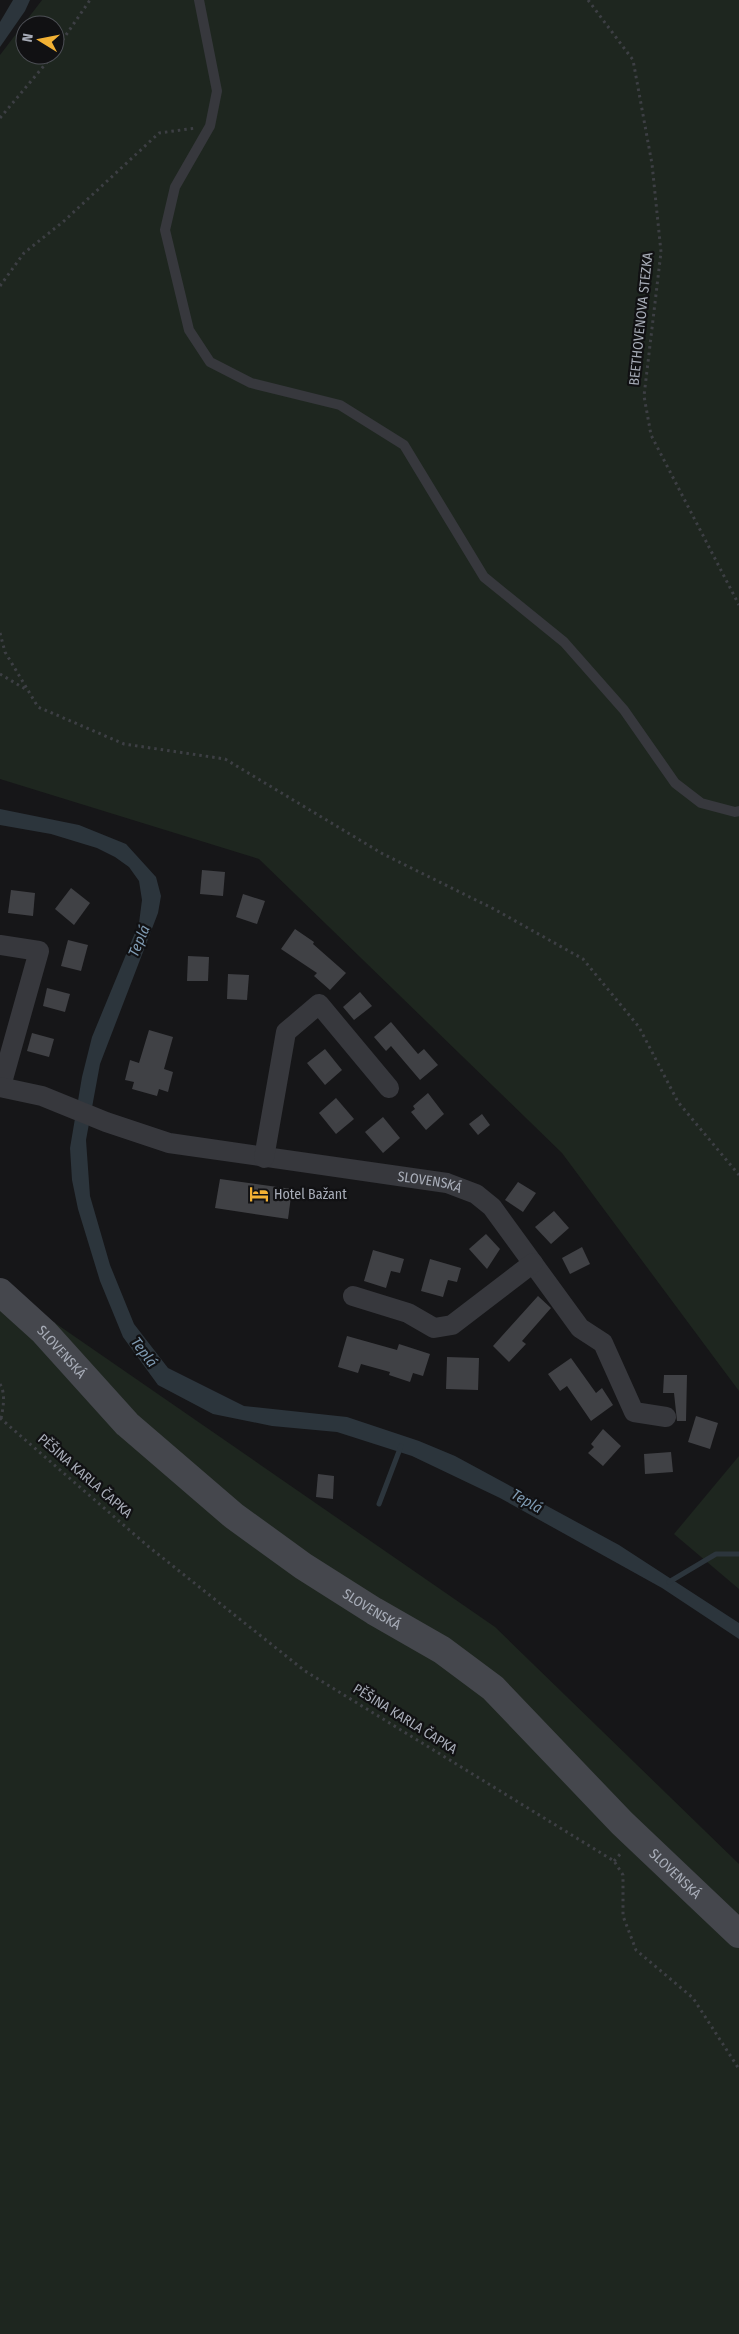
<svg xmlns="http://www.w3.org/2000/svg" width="739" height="2334" font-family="'Fira Sans Condensed',sans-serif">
<rect width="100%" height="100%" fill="#161618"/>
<g fill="#1e261f" fill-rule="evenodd">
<path d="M 42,0 L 739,0 L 739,1391 L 562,1153 L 259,859 L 0,779 L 0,55 ZM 25,25 L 55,25 L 55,55 L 25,55 Z"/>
<polygon points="0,1285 495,1627 739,1864 739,2334 0,2334"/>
<polygon points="739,1456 739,1589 674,1534"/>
</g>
<g fill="#2c353c">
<polygon points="13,0 30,0 25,11 0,47 0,22"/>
<polygon points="0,809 79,825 126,844 156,877 161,896 158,913 100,1064 86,1140 90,1196 110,1265 134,1324 168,1368 244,1406 347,1417 419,1441 455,1456 619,1545 739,1623 739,1639 662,1588 500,1498 412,1456 337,1432 272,1426 213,1414 158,1385 123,1337 100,1281 78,1209 72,1180 70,1148 82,1077 92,1037 139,923 142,900 139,881 129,867 115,857 97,848 51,834 0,825"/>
</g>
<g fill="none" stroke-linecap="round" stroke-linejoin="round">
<g stroke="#2c353c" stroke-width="5">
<polyline points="379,1504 401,1446"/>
<polyline points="669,1582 716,1554 739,1554"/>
</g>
</g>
<g fill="#404145">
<polygon points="202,870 225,872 223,896 200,894"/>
<polygon points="71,888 90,903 74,925 55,909"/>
<polygon points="11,890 35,893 33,916 8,913"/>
<polygon points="243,894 265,901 257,924 236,917"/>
<polygon points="295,929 314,942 313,944 346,973 330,990 314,976 317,973 281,949"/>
<polygon points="68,940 88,945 81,971 61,966"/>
<polygon points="188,956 209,957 208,981 187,981"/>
<polygon points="228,974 249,975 247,1000 227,999"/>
<polygon points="47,988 70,994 65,1012 43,1006"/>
<polygon points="360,992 372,1006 354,1020 343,1007"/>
<polygon points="391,1022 418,1054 424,1049 438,1065 420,1080 391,1046 386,1051 374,1037"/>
<polygon points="149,1030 173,1037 164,1069 173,1072 168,1092 159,1089 157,1096 132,1089 134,1082 125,1080 130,1060 139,1063"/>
<polygon points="32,1033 54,1039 49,1057 27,1051"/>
<polygon points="325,1049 342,1070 325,1085 307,1063"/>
<polygon points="428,1093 444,1114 426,1130 411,1112 415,1109 413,1106"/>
<polygon points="336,1098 354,1119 336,1134 319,1113"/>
<polygon points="482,1114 490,1125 478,1135 469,1124"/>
<polygon points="383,1117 400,1138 383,1153 365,1132"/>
<polygon points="220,1179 292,1189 288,1219 215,1208"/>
<polygon points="518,1182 536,1193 523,1212 505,1200"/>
<polygon points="554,1211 569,1228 551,1244 535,1227"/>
<polygon points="486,1234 500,1249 487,1269 469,1249"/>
<polygon points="582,1247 590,1264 570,1274 562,1258"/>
<polygon points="373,1250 404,1259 400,1273 391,1271 386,1288 364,1281"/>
<polygon points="430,1259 461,1268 457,1282 448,1280 443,1297 421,1291"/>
<polygon points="538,1296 551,1308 522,1341 526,1344 509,1362 493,1346"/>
<polygon points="347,1336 397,1350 399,1344 430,1354 423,1376 413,1373 410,1382 389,1375 390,1372 361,1364 358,1373 338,1367"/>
<polygon points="447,1357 479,1358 478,1390 446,1389"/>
<polygon points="571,1358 596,1393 602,1388 613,1405 591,1421 567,1386 560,1391 548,1374"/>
<polygon points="664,1375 687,1375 686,1421 677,1421 674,1393 663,1393"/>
<polygon points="696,1416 718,1423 710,1449 688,1442"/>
<polygon points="603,1429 621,1446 603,1466 588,1453 594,1447 591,1444"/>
<polygon points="671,1452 673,1472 645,1474 644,1454"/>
<polygon points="318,1474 334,1476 333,1499 316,1497"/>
</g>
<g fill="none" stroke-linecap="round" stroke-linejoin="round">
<g stroke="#3d3f44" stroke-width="3" stroke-dasharray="2.5 4" stroke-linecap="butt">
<polyline points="588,0 633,60 652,164 661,252 644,396 651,435 739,605"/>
<polyline points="55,51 90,0"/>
<polyline points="0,118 53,55"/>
<polyline points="0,286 24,253 64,221 159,133 196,128"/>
<polyline points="0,633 5,652 38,707 124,744 225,759 383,854 494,909 583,959 639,1027 678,1102 739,1175"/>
<polyline points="0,674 27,690"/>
<path d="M 0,1384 C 6,1394 3,1408 1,1419"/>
<polyline points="0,1418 149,1547 305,1671 614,1861 623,1875 623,1916 636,1950 693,1998 739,2069"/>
<polyline points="614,1861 622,1852"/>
</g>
<polyline stroke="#37383d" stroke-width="10" points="199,0 217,91 210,126 175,187 165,230 189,330 210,362 251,383 340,405 404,445 484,577 564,642 624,710 675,783 701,803 735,812 739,811"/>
<g stroke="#37383d" stroke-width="20">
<polyline points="0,945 39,951 1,1086"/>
<path id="s1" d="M 0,1087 L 42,1096 L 106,1122 L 169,1143 L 447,1183 L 476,1194 L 492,1207 L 580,1328 L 603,1343 L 634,1412 L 666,1417"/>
<polyline points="264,1158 286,1032 319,1004 389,1088"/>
<polyline points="353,1296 408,1313 434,1328 452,1325 533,1263"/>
</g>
<path stroke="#45474d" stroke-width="28" id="s2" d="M 0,1292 L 44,1332 L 127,1424 L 234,1516 L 303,1566 L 374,1611 L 442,1650 L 493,1688 L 622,1823 L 739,1934"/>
</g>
<defs>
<g id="hotel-bare" transform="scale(1.5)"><path d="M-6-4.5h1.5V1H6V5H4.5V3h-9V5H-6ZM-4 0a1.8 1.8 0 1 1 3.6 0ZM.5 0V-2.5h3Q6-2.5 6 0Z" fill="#f2b134" stroke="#111113" stroke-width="2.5" paint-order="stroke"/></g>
</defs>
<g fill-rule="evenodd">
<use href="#hotel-bare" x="259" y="1194"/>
</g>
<g text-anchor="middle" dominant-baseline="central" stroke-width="4.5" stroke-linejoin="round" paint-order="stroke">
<g font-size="14" fill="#a8adb8" stroke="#111113">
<text transform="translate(641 319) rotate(-84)">BEETHOVENOVA STEZKA</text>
<text stroke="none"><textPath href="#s1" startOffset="442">SLOVENSKÁ</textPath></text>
<text stroke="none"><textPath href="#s2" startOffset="86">SLOVENSKÁ</textPath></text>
<text transform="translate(85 1476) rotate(41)">PĚŠINA KARLA ČAPKA</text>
<text stroke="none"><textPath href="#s2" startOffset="491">SLOVENSKÁ</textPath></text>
<text transform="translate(405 1719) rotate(32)">PĚŠINA KARLA ČAPKA</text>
<text stroke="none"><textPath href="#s2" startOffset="896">SLOVENSKÁ</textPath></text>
</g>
<g font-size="14" fill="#a8adb8" stroke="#111113" text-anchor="start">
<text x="274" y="1194">Hotel Bažant</text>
</g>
<g font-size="15" font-style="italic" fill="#7f9bb3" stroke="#111113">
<text transform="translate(139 941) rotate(-67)">Teplá</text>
<text transform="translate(144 1352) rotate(53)">Teplá</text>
<text transform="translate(527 1501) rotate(30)">Teplá</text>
</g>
</g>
<g transform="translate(40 40) rotate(280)"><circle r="24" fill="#111113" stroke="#4d4f55"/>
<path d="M0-4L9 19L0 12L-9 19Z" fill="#f2b134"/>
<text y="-8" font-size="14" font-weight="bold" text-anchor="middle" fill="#a8adb8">N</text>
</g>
</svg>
